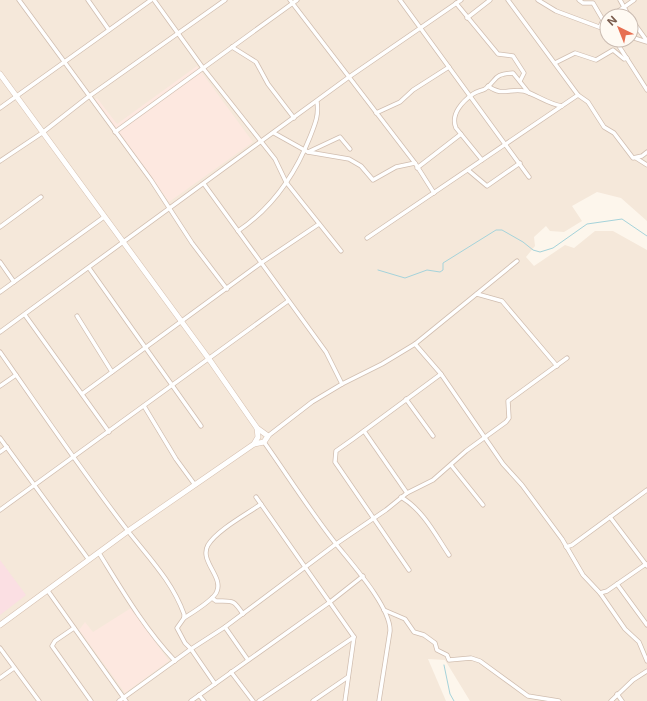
<svg xmlns="http://www.w3.org/2000/svg" width="647" height="701" font-family="Inter,sans-serif">
<rect width="100%" height="100%" fill="#fdf6ec"/>
<path fill="#f5e8da" fill-rule="evenodd" d="M 0,0 L 647,0 L 647,221 L 621,198 L 597,192 L 572,206 L 582,221 L 564,232 L 550,231 L 546,226 L 534,237 L 535,246 L 526,257 L 534,266 L 565,245 L 574,248 L 595,231 L 613,231 L 647,250 L 647,701 L 470,701 L 445,660 L 428,659 L 446,701 L 0,701 ZM 607,16 L 631,16 L 631,40 L 607,40 Z"/>
<g fill="#fde8e0">
<polygon points="197,66 253,142 169,202 95,100 97,98 117,124"/>
<polygon points="131,608 169,661 125,693 79,630 85,622 93,632"/>
</g>
<polygon fill="#fbdfe3" points="0,560 26,595 0,615"/>
<g fill="none" stroke-linecap="round" stroke-linejoin="round">
<g stroke="#a5d3da" stroke-width="1">
<polyline points="378,270 405,278 427,270 440,272 443,270 443,263 496,230 502,230 523,242 533,250 540,252 553,248 587,224 622,219 647,236"/>
<polyline points="444,665 450,694 454,701"/>
</g>
<g stroke="#d1beb0" stroke-width="5">
<g id="street">
<polyline points="19,0 151,180 192,243 227,289"/>
<polyline points="88,0 109,30"/>
<polyline points="154,0 203,68 275,159 286,182 301,201 341,251"/>
<polyline points="290,0 415,163 434,193"/>
<polyline points="400,0 529,177"/>
<polyline points="508,0 578,95 588,102 604,127 614,133 633,158 642,156 647,152"/>
<polyline points="538,0 556,11 607,30"/>
<polyline points="579,0 583,3 593,3 603,20"/>
<polyline points="620,0 629,16"/>
<polyline points="456,3 498,54 513,56 524,73 520,81"/>
<polyline points="609,16 620,10 634,0"/>
<polyline points="467,18 490,0"/>
<polyline points="631,19 647,41"/>
<polyline points="600,27 603,20 607,17"/>
<polyline points="631,37 647,42"/>
<polyline points="615,40 647,90"/>
<polyline points="232,47 256,62 268,84 294,118"/>
<polyline points="555,63 575,53 596,60 613,50 624,59 627,58"/>
<path d="M 488,86 C 503,97 509,88 524,91 C 537,95 548,104 562,106"/>
<polyline points="0,108 151,0"/>
<polyline points="376,113 400,102 413,90 449,67"/>
<polyline points="115,132 297,0"/>
<polyline points="274,133 308,152 349,159 361,166 373,180 396,167 415,163"/>
<polyline points="308,152 340,137 350,149"/>
<polyline points="636,158 647,165"/>
<path d="M 482,160 L 456,128 C 450,114 463,101 473,94 C 477,91 481,91 485,89 C 498,80 492,74 513,73 L 529,93"/>
<polyline points="0,161 42,133 88,97 225,0"/>
<polyline points="417,168 461,134"/>
<polyline points="468,170 487,186 520,163"/>
<polyline points="204,184 326,352 342,384 312,402 268,436"/>
<polyline points="0,227 41,197"/>
<path d="M 238,231 C 272,208 295,175 310,137 C 315,124 319,116 317,102"/>
<polyline points="367,238 578,95"/>
<polyline points="0,262 14,282"/>
<polyline points="89,268 201,426"/>
<polyline points="0,292 104,217"/>
<polyline points="477,294 502,301 557,366"/>
<polyline points="25,315 109,432"/>
<polyline points="77,316 112,372"/>
<polyline points="0,332 349,77 461,0"/>
<polyline points="415,344 441,374 503,464 522,485 562,539 583,575 600,593 625,629 639,642 647,661"/>
<path d="M 0,352 C 42,412 83,473 128,531 C 149,558 172,581 184,614 L 184,618 L 177,628 L 185,643 L 191,649 L 215,684"/>
<polyline points="342,384 382,364 415,344 517,261"/>
<polyline points="0,386 16,375"/>
<polyline points="82,394 261,263 319,224"/>
<polyline points="406,399 433,436"/>
<polyline points="144,406 176,459 195,485"/>
<polyline points="364,431 407,493"/>
<polyline points="0,438 89,560"/>
<path d="M 264,442 C 288,476 310,511 336,544 C 351,563 391,607 390,631 L 379,701"/>
<polyline points="0,452 7,447"/>
<polyline points="451,465 483,505"/>
<polyline points="256,497 354,637 345,701"/>
<path d="M 401,497 C 423,510 435,534 449,555"/>
<polyline points="0,510 288,301"/>
<polyline points="610,517 647,566"/>
<polyline points="566,547 572,545 647,490"/>
<path d="M 99,553 C 122,590 144,628 175,661"/>
<polyline points="409,570 335,462 336,451 353,439 441,374"/>
<polyline points="617,584 647,625"/>
<polyline points="48,591 126,701"/>
<polyline points="600,593 607,591 646,564"/>
<path d="M 212,598 L 216,601 C 233,601 233,599 243,614"/>
<polyline points="384,610 405,619 414,632 424,635 435,643 437,650 447,655 449,660 471,658 480,661 528,696 559,701"/>
<path d="M 184,618 C 192,613 215,599 217,591 C 223,576 199,561 208,545 C 217,530 247,514 261,504"/>
<polyline points="225,627 248,660"/>
<polyline points="74,628 55,641 52,646 91,701"/>
<polyline points="0,648 39,701"/>
<polyline points="231,672 253,701"/>
<polyline points="0,678 14,668"/>
<polyline points="617,694 622,701"/>
<polyline points="199,695 204,701"/>
<polyline points="119,701 191,649 225,627 336,544 386,510 407,493 433,480 466,451 506,422 509,418 508,401 567,358"/>
<polyline points="191,701 330,602 363,576"/>
<polyline points="259,701 354,637"/>
<polyline points="313,701 348,677"/>
<polyline points="611,701 633,680 647,671"/>
</g>
</g>
<g stroke="#d6c0b0" stroke-width="6">
<g id="secondary">
<polyline points="0,74 209,359 257,428 268,436 264,442 254,444 128,531 0,625"/>
<polyline points="254,444 258,437 257,428"/>
</g>
</g>
<use href="#street" stroke="#fff" stroke-width="3.5"/>
<use href="#secondary" stroke="#fff" stroke-width="5"/>
</g>
<g transform="translate(619 28) rotate(317)"><circle r="19" fill="#fffaf3" stroke="#cabbb1"/>
<path d="M0-3L7 15L0 10L-7 15Z" fill="#e76f51"/>
<text y="-6" font-size="11" font-weight="bold" text-anchor="middle" fill="#7a5c4d">N</text>
</g>
</svg>
